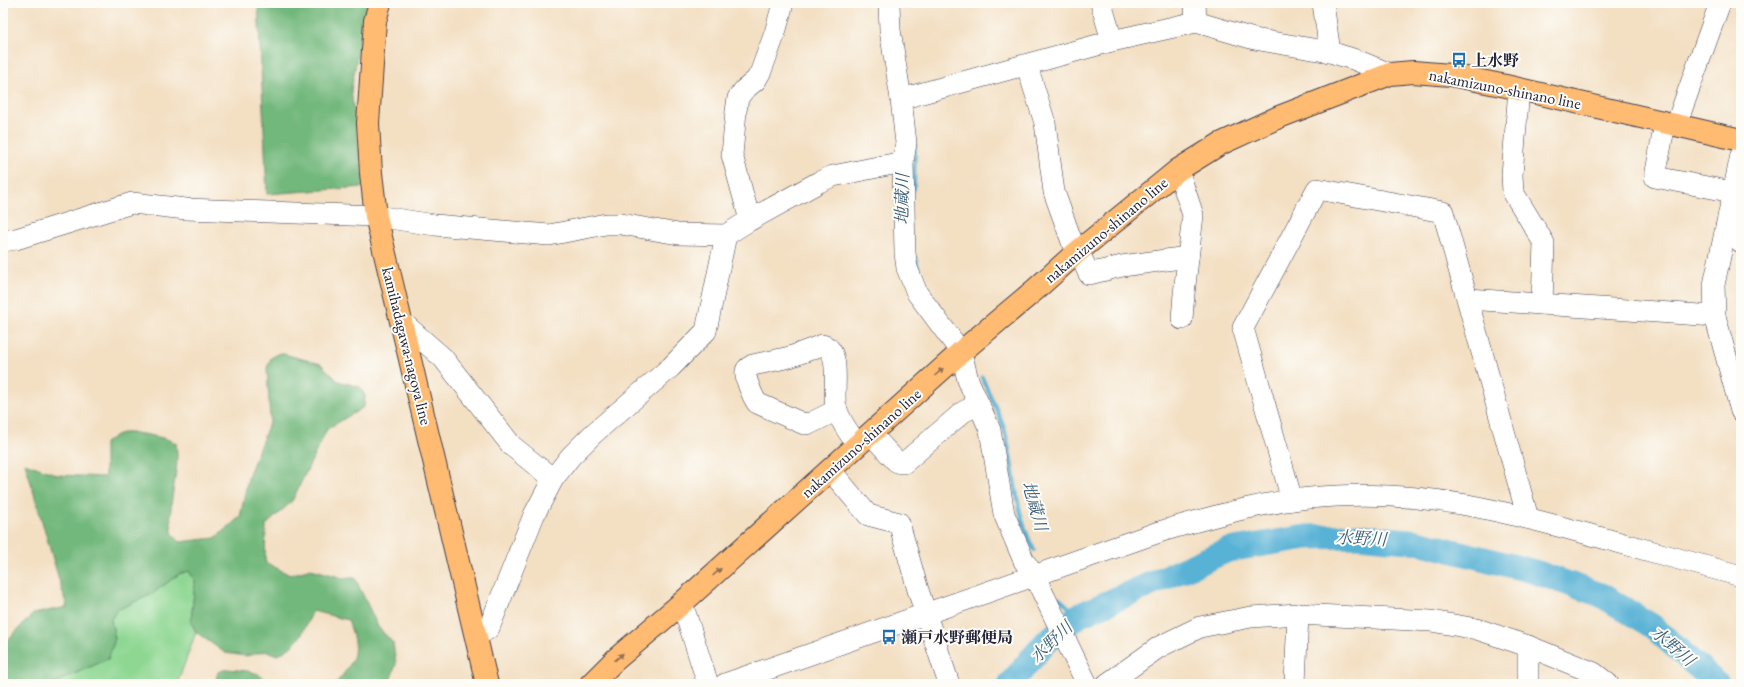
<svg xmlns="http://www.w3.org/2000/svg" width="1744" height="687" font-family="'EB Garamond','Noto Serif JP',serif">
<rect width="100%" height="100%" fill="#fdfcf7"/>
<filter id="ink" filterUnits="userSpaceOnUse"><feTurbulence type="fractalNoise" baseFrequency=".025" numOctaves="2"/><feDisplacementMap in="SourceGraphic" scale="8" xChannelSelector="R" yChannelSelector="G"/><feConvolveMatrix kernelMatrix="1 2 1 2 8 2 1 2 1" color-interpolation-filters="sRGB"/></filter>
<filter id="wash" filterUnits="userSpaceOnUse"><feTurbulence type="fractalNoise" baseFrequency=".012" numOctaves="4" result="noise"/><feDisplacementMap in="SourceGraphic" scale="16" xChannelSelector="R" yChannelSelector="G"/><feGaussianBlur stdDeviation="0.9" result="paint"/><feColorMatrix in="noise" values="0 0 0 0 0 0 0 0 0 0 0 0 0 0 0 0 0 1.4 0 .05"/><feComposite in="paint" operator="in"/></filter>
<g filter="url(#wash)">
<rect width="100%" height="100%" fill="#f3dfc2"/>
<polygon fill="#8ed792" stroke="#587c66" points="189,571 195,581 191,622 196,632 177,684 52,684 108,659 115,639 111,619 117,610 152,594 179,574"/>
<g fill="#72b87c" stroke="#4a6d5c">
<polygon points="258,3 367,3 351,90 364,187 267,194"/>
<path d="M 280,353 L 321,364 L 338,381 L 360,387 L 365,396 L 364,407 L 327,429 L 292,501 L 266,525 L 265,562 L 290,575 L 311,569 L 343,578 L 355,578 L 378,627 L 393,643 L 396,664 L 389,684 L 335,684 C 357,659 359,651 348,620 L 313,611 C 303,631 300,645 277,655 L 267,651 L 246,656 L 225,653 L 196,632 L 191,622 L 195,581 L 189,571 L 179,574 L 152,594 L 117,610 L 111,619 L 115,639 L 108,659 L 51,684 L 3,684 L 3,645 L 33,614 L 67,607 L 25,463 L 58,475 L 105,477 L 105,443 C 111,439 117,433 124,433 C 137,432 165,437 176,443 C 181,472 166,502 172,532 C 173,535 177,539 180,542 L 215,538 L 240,517 L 249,474 L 270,421 L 267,368 L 271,358 Z"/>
<path d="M 227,669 C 242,671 261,669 267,684 L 215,684 L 218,672 Z"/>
</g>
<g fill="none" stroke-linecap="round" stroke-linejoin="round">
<g stroke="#58b2d6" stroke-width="4">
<polyline points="914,189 915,142"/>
<polyline points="916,258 919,273"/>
<polyline points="923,281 927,288"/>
<path d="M 982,377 C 989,394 998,411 1004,428 C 1016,469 1014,512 1034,550"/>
<polyline points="1059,598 1078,616"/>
</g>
<polyline stroke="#58b2d6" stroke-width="25" points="1010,684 1045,643 1078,616 1228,550 1306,537 1359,536 1418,542 1532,571 1601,595 1652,626 1717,684"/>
</g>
</g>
<g filter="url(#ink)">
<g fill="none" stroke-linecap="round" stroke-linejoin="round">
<g stroke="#413e4f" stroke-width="22">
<g id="minor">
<polyline points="889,3 890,30 901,99 906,143 903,162 905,253 907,268 917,293 961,352 968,380 990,430 1004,514 1024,561 1035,577 1087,684"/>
<polyline points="1101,3 1112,41"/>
<polyline points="1195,3 1196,22"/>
<polyline points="1323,3 1330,52"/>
<polyline points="1027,66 1045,123 1054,192 1076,253 1081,257 1089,274 1122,266 1188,257"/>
<polyline points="1519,89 1512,175 1513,192 1544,243 1542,304"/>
<polyline points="901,99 1112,41 1196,22 1254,39 1330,52 1356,60 1390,74"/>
<polyline points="1665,123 1655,177 1733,192"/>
<polyline points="1676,125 1720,3"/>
<polyline points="1178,170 1193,215 1184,294 1182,319"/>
<polyline points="750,220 732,155 736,111 738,98 744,90 756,80 761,71 775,33 783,3"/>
<polyline points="1726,227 1741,242"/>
<polyline points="3,241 16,239 132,203 186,209 376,216 435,225 549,235 606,224 621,224 678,234 726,235 750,220 819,182 833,176 903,162"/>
<polyline points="1468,299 1715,316 1741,411"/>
<polyline points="1715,316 1714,285 1741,155"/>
<polyline points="402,322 443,358 512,446 553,479"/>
<path d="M 837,410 L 811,423 L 804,424 L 757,403 C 753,397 744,377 746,371 C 747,367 750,367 753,365 L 790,357 L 822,345 C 843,349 832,392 836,407 C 840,421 850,435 858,445"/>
<polyline points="871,434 896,461 900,463 904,463 963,412 979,404"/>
<polyline points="831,471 868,515 899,523 918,590 949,684"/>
<polyline points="1292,500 1243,328 1317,189 1443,212 1528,518"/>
<polyline points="682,603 708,684"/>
<polyline points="476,637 489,628 534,515 553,479 571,456 593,434 671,367 706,331 726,235"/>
<path d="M 725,684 L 1159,532 C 1217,515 1276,498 1337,496 C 1428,491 1508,512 1595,536 C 1644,549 1692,563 1741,576"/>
<polyline points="1107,684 1159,647 1200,627 1251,617 1298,614 1431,621 1477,629 1528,646 1594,673 1608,684"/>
<polyline points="1295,684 1298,614"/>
<polyline points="1528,684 1528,646"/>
</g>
</g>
<g stroke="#413e4f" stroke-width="24">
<g id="major">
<polyline points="380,3 375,21 368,123 371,173 376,216 487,684"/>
<polyline points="591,684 615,660 682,603 961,352 1036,289 1076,253 1178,170 1220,144 1279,117 1390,74 1413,72 1451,75 1506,86 1741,140"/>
</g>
</g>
<use href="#minor" stroke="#fff" stroke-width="21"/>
<use href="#major" stroke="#ffbb71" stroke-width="22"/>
</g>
<defs><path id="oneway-solid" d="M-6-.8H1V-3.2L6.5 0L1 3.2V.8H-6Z"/></defs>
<g fill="#906e56">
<use href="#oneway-solid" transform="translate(939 372) rotate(-42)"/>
<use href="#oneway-solid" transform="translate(717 572) rotate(-42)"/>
<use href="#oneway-solid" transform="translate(619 657) rotate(-41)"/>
</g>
</g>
<defs>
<g id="bus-bare" transform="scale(1.2)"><path d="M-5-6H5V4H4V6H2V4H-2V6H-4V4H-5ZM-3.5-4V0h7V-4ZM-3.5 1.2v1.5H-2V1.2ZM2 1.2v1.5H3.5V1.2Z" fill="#1f6fb2" stroke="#fdfcf7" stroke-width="2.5" paint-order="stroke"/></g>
</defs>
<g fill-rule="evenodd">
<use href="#bus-bare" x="1459" y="60"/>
<use href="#bus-bare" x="889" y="637"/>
</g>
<g text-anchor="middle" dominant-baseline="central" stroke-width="4" stroke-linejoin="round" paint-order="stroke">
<g font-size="16" font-weight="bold" fill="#22223b" stroke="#fdfcf7" text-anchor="start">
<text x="1471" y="60">上水野</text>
<text x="901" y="637">瀬戸水野郵便局</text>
</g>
<g font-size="16" fill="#22223b" stroke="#fdfcf7">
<text transform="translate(1505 89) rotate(11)">nakamizuno-shinano line</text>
<text transform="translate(1106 230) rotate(-40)">nakamizuno-shinano line</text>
<text transform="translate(407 346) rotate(76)">kamihadagawa-nagoya line</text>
<text transform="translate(861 443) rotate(-42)">nakamizuno-shinano line</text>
</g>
<g font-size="17" font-style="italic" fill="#385c79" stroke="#fdfcf7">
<text transform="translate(902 199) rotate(-89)">地蔵川</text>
<text transform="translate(1035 506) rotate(74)">地蔵川</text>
<text transform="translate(1361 538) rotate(3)">水野川</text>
<text transform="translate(1051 642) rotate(-44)">水野川</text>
<text transform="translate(1673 646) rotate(41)">水野川</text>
</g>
</g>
<rect width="1744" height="687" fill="none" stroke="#fdfcf7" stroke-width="16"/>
</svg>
